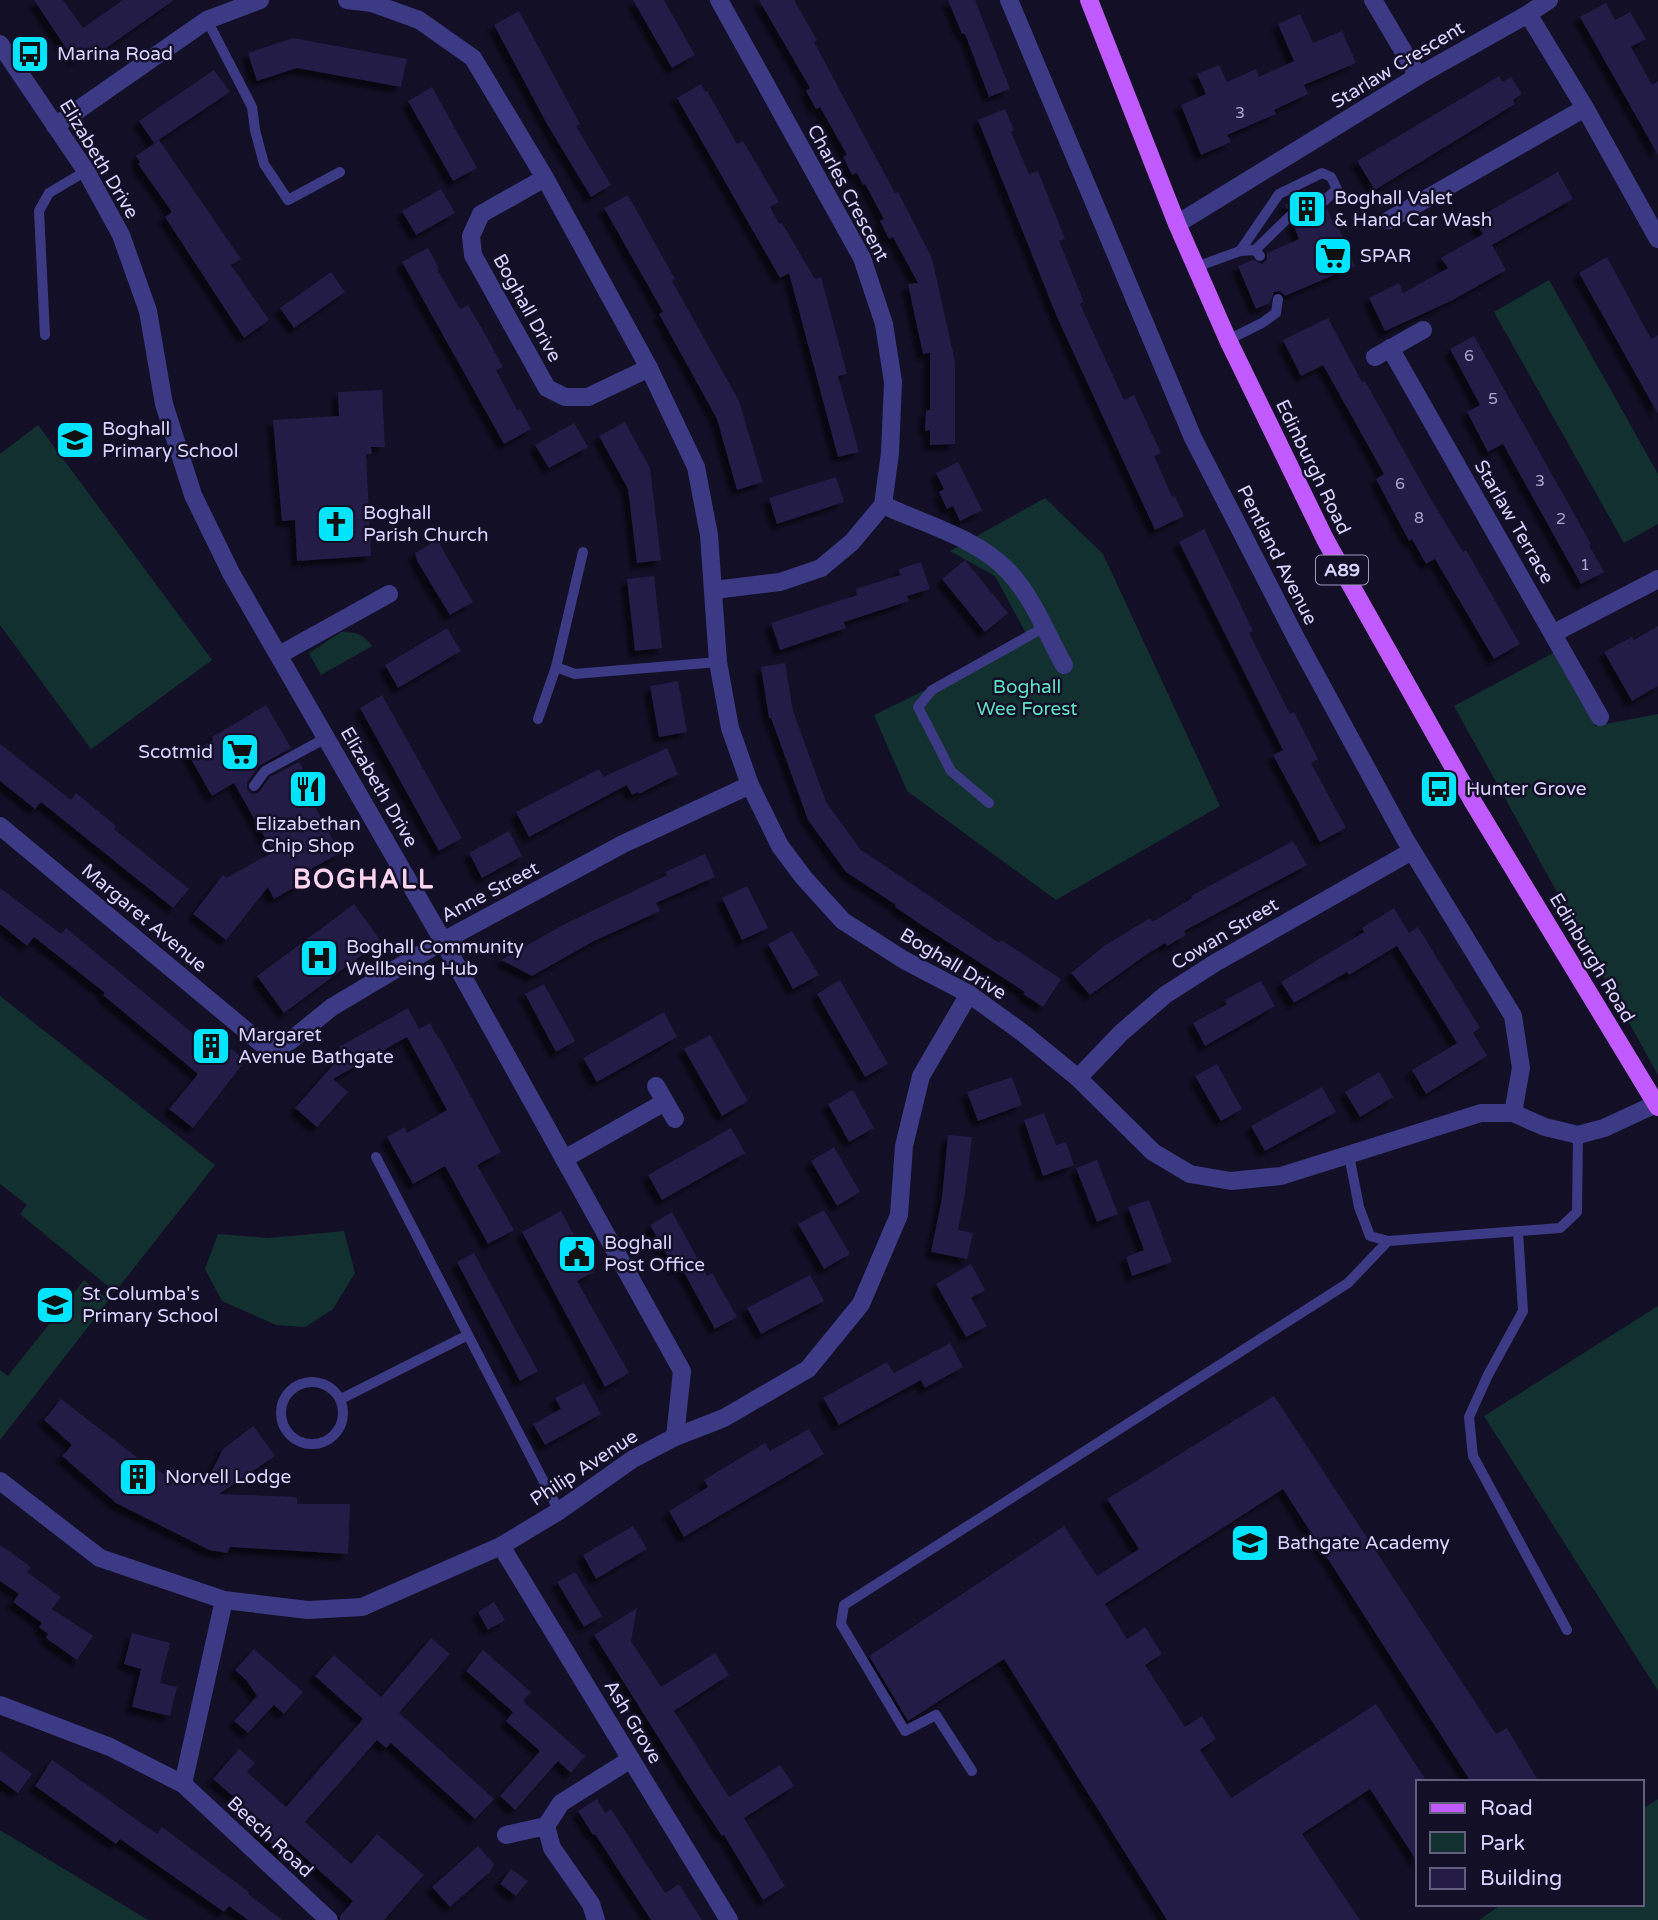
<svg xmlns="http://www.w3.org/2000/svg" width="1658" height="1920" font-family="'Varela Round',sans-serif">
<defs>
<filter id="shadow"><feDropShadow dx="-6" dy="6" stdDeviation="2" flood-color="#0009"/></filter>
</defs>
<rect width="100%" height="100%" fill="#130f26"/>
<g fill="#12302f">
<polygon points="1549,280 1658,474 1658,524 1624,543 1494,312"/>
<polygon points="38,425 212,660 91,749 0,625 0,454"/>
<polygon points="1045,498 1103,554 1220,806 1056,900 907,791 874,715 1029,639 995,576 950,551"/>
<path d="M 341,632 C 356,632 363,634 372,646 L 321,675 L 309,653 Z"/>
<polygon points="1555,652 1595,726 1658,714 1658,1075 1454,706"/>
<polygon points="0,996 215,1165 115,1292 20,1214 27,1205 0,1184"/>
<polygon points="344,1231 355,1273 333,1309 305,1327 276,1325 222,1301 205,1269 218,1234 269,1238"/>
<polygon points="84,1280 109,1300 0,1440 0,1370 8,1376"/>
<polygon points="1658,1306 1658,1691 1484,1416"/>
<polygon points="1658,1799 1658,1920 1479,1920 1502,1904 1642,1904 1642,1809"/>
<polygon points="0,1830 148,1920 0,1920"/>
</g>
<g fill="#241b47" filter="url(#shadow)">
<polygon points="34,0 63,0 83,28 123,0 174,0 102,51 97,44 74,60"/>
<polygon points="633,0 664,0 695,55 672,68"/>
<polygon points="759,0 794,0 817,40 814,42 860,128 895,193 898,192 932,258 955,362 955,444 930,445 930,430 925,431 926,410 930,410 930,353 923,354 908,284 918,283 893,237 889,239 880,221 884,219 865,184 863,185 857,173 852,175 843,157 847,155 820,107 816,109 806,91 810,88"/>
<polygon points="948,0 975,0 1010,89 989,97 965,34 962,34"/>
<polygon points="1606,3 1615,20 1630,12 1646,39 1631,47 1652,85 1658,81 1658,155 1580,17"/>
<polygon points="519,11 580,124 576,126 611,185 591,197 547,124 494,25"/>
<polygon points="1300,14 1313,43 1342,31 1356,63 1304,85 1308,94 1274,110 1276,114 1227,135 1231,142 1201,155 1181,105 1206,94 1197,74 1219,65 1227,82 1256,69 1259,77 1294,61 1278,24"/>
<polygon points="293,38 407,59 401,87 297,68 257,81 248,53"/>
<polygon points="214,70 230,92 154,143 139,121"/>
<polygon points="1499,76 1502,82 1511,77 1522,94 1513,100 1515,104 1375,190 1357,161"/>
<polygon points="701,84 705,92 707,91 737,144 743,141 779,202 770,207 779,224 782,223 815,279 821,277 847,374 838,376 859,452 838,457 789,273 780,278 677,98"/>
<polygon points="432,87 477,168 453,181 408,101"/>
<polygon points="1005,109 1014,130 1011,132 1029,174 1038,171 1065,239 1059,241 1081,295 1083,302 1080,304 1124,400 1134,395 1161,453 1154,456 1172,497 1175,496 1184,516 1155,530 1057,317 978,120"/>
<polygon points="159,140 241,259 231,265 269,320 244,338 165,217 172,212 138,164 140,162 136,156"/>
<polygon points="1558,172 1573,199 1492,245 1506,270 1451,301 1385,331 1369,298 1399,283 1403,293 1448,268 1441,258 1483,234 1474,220"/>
<polygon points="441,189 455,213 416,235 402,211"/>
<polygon points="1319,191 1320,194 1317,203 1321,208 1327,208 1334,225 1337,223 1355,266 1285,296 1280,291 1274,292 1270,303 1256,309 1238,266 1253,260 1262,264 1267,259 1267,253 1299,239 1293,224 1297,219 1297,213 1293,209 1287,209 1285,205"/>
<polygon points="628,195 675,279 672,281 739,401 763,482 737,490 717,419 659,314 663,312 604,208"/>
<polygon points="428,248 439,268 437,269 460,309 468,305 485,334 503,367 496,370 517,410 520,409 531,429 504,444 402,262"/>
<polygon points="1607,257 1651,339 1658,335 1658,414 1579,273"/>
<polygon points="331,272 345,292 294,328 280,308"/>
<polygon points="1328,318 1362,382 1365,381 1429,496 1463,552 1466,550 1520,644 1494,659 1435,559 1426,564 1412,539 1409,541 1376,479 1384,474 1323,365 1301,376 1283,340"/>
<polygon points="1474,336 1591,544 1589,545 1604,572 1581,584 1503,444 1488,452 1467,412 1480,405 1450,349"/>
<polygon points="382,390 385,447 371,447 372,454 366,454 371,556 297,561 295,520 282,521 273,420 339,416 338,392"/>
<polygon points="625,422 650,468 661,560 637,563 628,489 599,436"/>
<polygon points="574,423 588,447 549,468 535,445"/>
<polygon points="958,462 982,510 960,521 953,506 947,509 939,492 944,489 936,473"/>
<polygon points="836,477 844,502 777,524 769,498"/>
<polygon points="1204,529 1253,631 1249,633 1290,714 1294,712 1318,759 1311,763 1346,828 1320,842 1273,755 1283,750 1179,542"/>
<polygon points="432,543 439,543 473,602 450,615 417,561 415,553"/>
<polygon points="965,560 1008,613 985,632 942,579"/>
<polygon points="921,562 930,589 907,596 909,601 844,622 846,628 780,650 771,623 857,595 856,589 900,575 899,569"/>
<polygon points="654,576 662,648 635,651 627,579"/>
<polygon points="1658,626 1658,686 1632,701 1604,652 1632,637 1634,640"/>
<polygon points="447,628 461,651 398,688 385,665"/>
<polygon points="785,663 793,711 826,802 860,849 999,943 1001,940 1061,979 1043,1007 1023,994 1025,992 923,926 895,907 896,905 846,872 808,820 771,718 769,718 761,667"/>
<polygon points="678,681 687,732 659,737 650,686"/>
<polygon points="382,695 462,838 439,851 360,708"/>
<polygon points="266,705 291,748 259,766 247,782 247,790 252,794 258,793 270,777 299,762 320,801 314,805 340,853 298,876 302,883 274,899 268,887 226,940 193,914 223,875 226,878 273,852 234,783 212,796 188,754 213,740 212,737"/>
<polygon points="0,744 71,800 76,793 116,826 114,829 189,889 173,908 41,802 35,809 0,781"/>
<polygon points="667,748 678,774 639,794 638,792 632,795 627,785 529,837 516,812 599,769 603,777"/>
<polygon points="509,831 522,856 482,878 469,853"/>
<polygon points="1293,841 1307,865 1184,931 1186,935 1167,946 1165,943 1146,955 1090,995 1071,973 1104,946 1150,918 1152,922 1192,898 1191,896"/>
<polygon points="705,854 715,877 656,903 660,911 594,941 532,976 501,960 563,925 667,875 665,872"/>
<polygon points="747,886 768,928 742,940 722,898"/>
<polygon points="0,888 61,934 66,928 207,1045 211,1041 221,1049 225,1044 246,1060 193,1128 169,1109 198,1074 103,995 105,993 34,937 27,946 0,924"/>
<polygon points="354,904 381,941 284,1013 257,976"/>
<polygon points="1394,908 1409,933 1418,927 1480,1028 1473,1033 1487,1056 1426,1094 1412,1070 1457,1043 1397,946 1349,975 1347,972 1294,1003 1281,982 1364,932 1362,928"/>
<polygon points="792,931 819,975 793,989 768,944"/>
<polygon points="840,980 888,1064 865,1077 817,994"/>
<polygon points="1261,981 1275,1006 1205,1046 1193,1023 1227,1004 1225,1000"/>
<polygon points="544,984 575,1041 556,1052 525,994"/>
<polygon points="408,1008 419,1029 430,1023 438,1038 439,1037 501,1152 477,1165 514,1230 488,1244 445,1166 413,1184 387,1137 405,1127 407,1133 447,1110 407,1037 333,1079 348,1092 317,1127 295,1108 343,1054 339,1047"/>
<polygon points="664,1012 677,1037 597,1082 583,1058"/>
<polygon points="710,1035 748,1101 722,1116 684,1049"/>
<polygon points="1217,1064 1242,1109 1221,1121 1195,1076"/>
<polygon points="1379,1072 1393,1097 1360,1117 1345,1092"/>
<polygon points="1012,1077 1022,1105 978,1121 967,1092"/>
<polygon points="1322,1087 1336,1112 1265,1151 1251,1126"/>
<polygon points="853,1090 874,1128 849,1142 828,1104"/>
<polygon points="1044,1113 1056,1145 1066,1142 1074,1165 1043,1176 1024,1120"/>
<polygon points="731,1128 745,1153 662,1200 648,1175"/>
<polygon points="948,1135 972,1137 965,1193 958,1230 973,1233 967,1259 931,1252 942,1198"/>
<polygon points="834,1147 860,1192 837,1206 811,1161"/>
<polygon points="1097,1160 1118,1214 1097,1222 1076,1168"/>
<polygon points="1149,1200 1172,1262 1132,1276 1126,1257 1144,1250 1128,1207"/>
<polygon points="824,1210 850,1254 824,1269 798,1224"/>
<polygon points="561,1211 594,1272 577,1281 629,1373 605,1387 522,1232"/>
<polygon points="672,1212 707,1276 712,1273 737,1317 715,1329 681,1267 675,1270 650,1225"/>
<polygon points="474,1253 538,1371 520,1381 457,1262"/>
<polygon points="971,1264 985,1290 971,1298 987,1326 966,1337 936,1284"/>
<polygon points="810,1275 824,1301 761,1334 747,1308"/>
<polygon points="950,1343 963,1367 925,1388 921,1380 839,1425 823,1398 887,1362 894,1373"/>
<polygon points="584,1383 601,1414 545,1445 533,1424 561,1409 555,1398"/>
<polygon points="1274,1396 1496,1734 1507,1728 1539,1782 1471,1782 1283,1489 1105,1604 1127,1639 1145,1627 1162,1654 1145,1665 1185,1727 1202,1716 1216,1739 1200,1750 1231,1798 1376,1704 1427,1782 1418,1782 1418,1863 1370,1789 1302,1834 1360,1920 1167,1920 1004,1659 908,1721 869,1656 1064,1526 1097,1576 1139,1549 1107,1499"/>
<polygon points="61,1399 148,1466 167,1475 170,1467 205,1484 223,1449 253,1426 275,1456 219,1494 297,1497 297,1504 350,1504 348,1554 230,1547 227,1553 209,1550 116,1503 62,1456 72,1445 44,1420"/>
<polygon points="809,1429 824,1454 684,1537 669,1511 708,1487 704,1480 765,1443 770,1451"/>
<polygon points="633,1526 647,1549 596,1579 583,1555"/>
<polygon points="0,1545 31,1567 27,1572 61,1597 52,1609 93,1636 77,1660 46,1638 48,1634 39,1627 42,1623 13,1602 19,1594 0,1581"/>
<polygon points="575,1572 602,1616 584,1627 557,1582"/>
<polygon points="494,1602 505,1620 488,1630 478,1612"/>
<polygon points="637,1608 631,1641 661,1687 715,1653 729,1675 674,1711 729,1797 780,1765 794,1786 744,1818 785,1886 763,1900 724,1835 722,1836 694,1794 594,1635"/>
<polygon points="132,1633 170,1643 160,1683 177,1687 170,1716 132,1707 141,1669 124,1664"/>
<polygon points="431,1638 450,1654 399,1713 494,1799 475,1819 391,1743 386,1748 377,1740 305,1822 351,1864 377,1834 424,1875 384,1920 340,1920 340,1916 353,1901 290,1844 282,1853 258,1832 265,1824 213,1779 239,1749 255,1763 247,1772 286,1807 363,1719 315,1676 334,1655 381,1697"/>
<polygon points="254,1649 303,1692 284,1714 274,1705 248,1733 234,1721 257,1696 247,1681 235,1670"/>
<polygon points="483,1650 531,1692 523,1701 585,1756 571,1773 558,1761 515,1810 500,1796 540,1751 506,1721 513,1712 466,1671"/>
<polygon points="0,1751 32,1774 18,1793 0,1780"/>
<polygon points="52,1760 157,1834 162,1827 249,1892 248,1894 282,1920 248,1920 229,1906 224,1912 120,1839 116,1844 35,1786"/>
<polygon points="597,1799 605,1813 611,1809 665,1893 679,1884 702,1920 651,1920 595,1834 593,1835 578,1811"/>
<polygon points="478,1846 494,1864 490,1872 450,1907 432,1887"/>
<polygon points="511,1869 528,1881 516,1896 500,1884"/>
</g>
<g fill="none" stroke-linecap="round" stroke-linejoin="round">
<g stroke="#3d3a85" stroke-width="10">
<polyline points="207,20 252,107 255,130 264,164 288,200 340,172"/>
<polyline points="1255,250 1290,216"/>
<polyline points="1240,251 1279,194 1322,173 1331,177 1337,189 1324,201"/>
<polyline points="1196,267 1240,251 1255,250 1260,256"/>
<polyline points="45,335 39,211 49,193 86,171"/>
<polyline points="1228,340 1262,323 1276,313 1278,299"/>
<polyline points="583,552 556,667 575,674 718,662"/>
<polyline points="538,719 556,667"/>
<polyline points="254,786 265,771 326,738"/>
<polyline points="989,803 951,771 918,707 932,690 1043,628"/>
<polyline points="1349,1155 1359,1207 1370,1236 1388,1241 1560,1228 1577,1212 1578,1135"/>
<polyline points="376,1157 559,1511"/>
<polyline points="1518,1231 1523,1311 1488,1375 1469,1417 1473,1456 1567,1630"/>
<circle cx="312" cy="1413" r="31"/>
<polyline points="341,1399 468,1335"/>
<polyline points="972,1771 936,1715 905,1731 841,1624 844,1605 1348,1283 1388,1241"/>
</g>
<g stroke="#3d3a85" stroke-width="18">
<polyline points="347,0 372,3 419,20 473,58 545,178 649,368 696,467 709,535 718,662 730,728 750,785 780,846 804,878 843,921 904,960 969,994 1023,1033 1078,1078 1153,1152 1190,1174 1231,1181 1281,1176 1481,1113 1513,1113 1545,1127 1578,1135 1604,1128 1656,1104"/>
<polyline points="1009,0 1193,438 1297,640 1405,839 1513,1016 1521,1068 1513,1113"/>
<polyline points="1373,0 1418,76"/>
<polyline points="1528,14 1549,0"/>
<polyline points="0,44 86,171 121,235 148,311 164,404 193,495 231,573 443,941 682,1371 675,1437"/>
<polyline points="55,126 207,20 260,0"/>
<polyline points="545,178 481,214 471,236 473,255 547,388 565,397 588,397 649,368"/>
<polyline points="1389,220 1585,108"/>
<polyline points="1177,224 1418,76 1528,14 1585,108 1658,239"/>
<polyline points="1390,348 1600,717"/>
<polyline points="1375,357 1423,330"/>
<path d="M 883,505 C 924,524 977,538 1008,571 C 1033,597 1047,635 1064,665"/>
<polyline points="714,590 780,582 821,568 852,542 883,505 890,453 893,382 884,324 862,258 719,0"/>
<polyline points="1554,633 1658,579"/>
<polyline points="279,655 389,594"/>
<polyline points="0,826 261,1043 275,1048 290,1041 332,1007 443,941 623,844 750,785"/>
<polyline points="1078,1078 1121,1033 1165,995 1215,963 1412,851"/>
<polyline points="656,1086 675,1119"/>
<polyline points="564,1159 665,1102"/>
<polyline points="0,1481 100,1558 224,1600 308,1610 362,1607 501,1546 559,1511 633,1459 675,1437 724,1418 808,1369 861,1304 899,1215 904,1146 921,1076 969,994"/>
<polyline points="501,1546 729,1920"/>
<polyline points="0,1705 110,1747 183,1784 329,1920"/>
<polyline points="183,1784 224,1600"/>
<polyline points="506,1835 546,1826"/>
<polyline points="596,1920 591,1904 552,1848 546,1826 561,1803 631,1759"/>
</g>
<polyline stroke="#c25bff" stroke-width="18" points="1089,0 1177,224 1228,340 1326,541 1473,802 1658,1107"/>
</g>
<defs>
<g id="bus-square" transform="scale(2.0125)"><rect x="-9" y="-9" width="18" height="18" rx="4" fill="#00e5ff" stroke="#130f26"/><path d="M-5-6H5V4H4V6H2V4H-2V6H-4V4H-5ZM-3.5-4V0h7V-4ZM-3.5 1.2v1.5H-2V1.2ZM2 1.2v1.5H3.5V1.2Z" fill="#111"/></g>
<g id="building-square" transform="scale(2.0125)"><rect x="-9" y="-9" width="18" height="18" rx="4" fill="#00e5ff" stroke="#130f26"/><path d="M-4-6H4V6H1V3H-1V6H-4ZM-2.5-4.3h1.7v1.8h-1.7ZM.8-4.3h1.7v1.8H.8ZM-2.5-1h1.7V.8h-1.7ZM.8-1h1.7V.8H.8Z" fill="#111"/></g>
<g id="supermarket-square" transform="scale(2.0125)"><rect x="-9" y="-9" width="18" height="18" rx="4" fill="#00e5ff" stroke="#130f26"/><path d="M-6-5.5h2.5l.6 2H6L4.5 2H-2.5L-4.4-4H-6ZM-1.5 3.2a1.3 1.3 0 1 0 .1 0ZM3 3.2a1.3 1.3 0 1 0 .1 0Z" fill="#111"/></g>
<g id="school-square" transform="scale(2.0125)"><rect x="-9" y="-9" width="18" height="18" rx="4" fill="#00e5ff" stroke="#130f26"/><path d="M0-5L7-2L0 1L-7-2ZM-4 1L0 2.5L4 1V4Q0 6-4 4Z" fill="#111"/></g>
<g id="church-square" transform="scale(2.0125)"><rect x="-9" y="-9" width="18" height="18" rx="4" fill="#00e5ff" stroke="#130f26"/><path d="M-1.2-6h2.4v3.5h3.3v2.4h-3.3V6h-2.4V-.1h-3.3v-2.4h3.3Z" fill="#111"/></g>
<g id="restaurant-square" transform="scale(2.0125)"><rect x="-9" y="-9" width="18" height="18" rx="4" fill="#00e5ff" stroke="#130f26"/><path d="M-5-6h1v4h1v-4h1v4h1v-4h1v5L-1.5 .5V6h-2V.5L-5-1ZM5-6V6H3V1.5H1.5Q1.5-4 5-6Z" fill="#111"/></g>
<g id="hospital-square" transform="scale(2.0125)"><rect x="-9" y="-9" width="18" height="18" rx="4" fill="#00e5ff" stroke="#130f26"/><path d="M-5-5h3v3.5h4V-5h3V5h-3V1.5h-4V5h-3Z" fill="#111"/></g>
<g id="civic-square" transform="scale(2.0125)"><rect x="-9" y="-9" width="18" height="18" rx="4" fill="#00e5ff" stroke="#130f26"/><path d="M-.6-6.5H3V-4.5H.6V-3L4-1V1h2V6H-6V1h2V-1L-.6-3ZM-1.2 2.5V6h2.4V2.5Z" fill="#111"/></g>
</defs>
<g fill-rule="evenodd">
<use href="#bus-square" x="30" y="54"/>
<use href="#building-square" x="1307" y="209"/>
<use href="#supermarket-square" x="1333" y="256"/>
<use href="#school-square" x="75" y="440"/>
<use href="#church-square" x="336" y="524"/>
<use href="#supermarket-square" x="240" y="752"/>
<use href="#restaurant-square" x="308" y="789"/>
<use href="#bus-square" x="1439" y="789"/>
<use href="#hospital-square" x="319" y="958"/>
<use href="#building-square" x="211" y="1046"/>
<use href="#civic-square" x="577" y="1254"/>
<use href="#school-square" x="55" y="1305"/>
<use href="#building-square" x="138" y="1477"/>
<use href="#school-square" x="1250" y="1543"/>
</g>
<g text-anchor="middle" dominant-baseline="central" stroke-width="5" stroke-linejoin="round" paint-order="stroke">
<g font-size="16" fill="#aca6d1">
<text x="1240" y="113">3</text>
<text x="1469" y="356">6</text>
<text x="1493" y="399">5</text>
<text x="1540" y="481">3</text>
<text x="1400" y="484">6</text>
<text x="1419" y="518">8</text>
<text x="1561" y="519">2</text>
<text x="1585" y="565">1</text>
</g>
<rect fill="#130f26" stroke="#9e99be" stroke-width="2" x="1316" y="555.5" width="52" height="29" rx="5"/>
<g font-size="18" font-weight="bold" fill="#d9d4ff">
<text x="1342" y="570">A89</text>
</g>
<g font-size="19" fill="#d9d4ff" stroke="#130f26" text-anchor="start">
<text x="57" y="54">Marina Road</text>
<text x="1334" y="198">Boghall Valet<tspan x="1334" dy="22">&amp; Hand Car Wash</tspan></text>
<text x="1360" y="256">SPAR</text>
<text x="102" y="429">Boghall<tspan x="102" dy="22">Primary School</tspan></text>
<text x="363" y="513">Boghall<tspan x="363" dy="22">Parish Church</tspan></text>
<text x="213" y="752" text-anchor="end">Scotmid</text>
<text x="1466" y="789">Hunter Grove</text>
<text x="308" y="824" text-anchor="middle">Elizabethan<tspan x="308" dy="22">Chip Shop</tspan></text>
<text x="346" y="947">Boghall Community<tspan x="346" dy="22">Wellbeing Hub</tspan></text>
<text x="238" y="1035">Margaret<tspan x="238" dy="22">Avenue Bathgate</tspan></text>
<text x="604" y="1243">Boghall<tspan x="604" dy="22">Post Office</tspan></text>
<text x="82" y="1294">St Columba's<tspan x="82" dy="22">Primary School</tspan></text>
<text x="165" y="1477">Norvell Lodge</text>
<text x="1277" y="1543">Bathgate Academy</text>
</g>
<g font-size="19" fill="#d9d4ff" stroke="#130f26">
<text transform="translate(1398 65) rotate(-31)">Starlaw Crescent</text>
<text transform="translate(99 159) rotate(59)">Elizabeth Drive</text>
<text transform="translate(848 193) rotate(62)">Charles Crescent</text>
<text transform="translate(527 308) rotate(61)">Boghall Drive</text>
<text transform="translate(1313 467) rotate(64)">Edinburgh Road</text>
<text transform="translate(1514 522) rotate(60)">Starlaw Terrace</text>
<text transform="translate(1277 555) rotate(63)">Pentland Avenue</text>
<text transform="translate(379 787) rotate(60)">Elizabeth Drive</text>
<text transform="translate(490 892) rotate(-28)">Anne Street</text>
<text transform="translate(144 918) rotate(40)">Margaret Avenue</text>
<text transform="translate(1225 934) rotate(-31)">Cowan Street</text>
<text transform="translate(1592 958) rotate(59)">Edinburgh Road</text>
<text transform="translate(953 964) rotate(31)">Boghall Drive</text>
<text transform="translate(584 1468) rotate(-33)">Philip Avenue</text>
<text transform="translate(633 1722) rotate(59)">Ash Grove</text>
<text transform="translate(270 1837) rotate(43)">Beech Road</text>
</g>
<g font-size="19" fill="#5fe0c0" stroke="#130f26">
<text x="1027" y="687">Boghall<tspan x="1027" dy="22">Wee Forest</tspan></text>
</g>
<g font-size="26" font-weight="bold" letter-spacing="2" fill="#ffd6f0" stroke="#130f26">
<text x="364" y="879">BOGHALL</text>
</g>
</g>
<rect x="1416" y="1780" width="228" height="126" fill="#130f26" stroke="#625e7d" stroke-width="2"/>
<rect x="1430" y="1803" width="35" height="10" fill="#c25bff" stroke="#625e7d" stroke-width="2"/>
<text x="1480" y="1815" font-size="21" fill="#d9d4ff">Road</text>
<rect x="1430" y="1832" width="35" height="21" fill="#12302f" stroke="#625e7d" stroke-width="2"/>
<text x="1480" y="1850" font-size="21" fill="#d9d4ff">Park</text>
<rect x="1430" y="1868" width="35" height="21" fill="#241b47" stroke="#625e7d" stroke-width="2"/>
<text x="1480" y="1885" font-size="21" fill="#d9d4ff">Building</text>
</svg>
